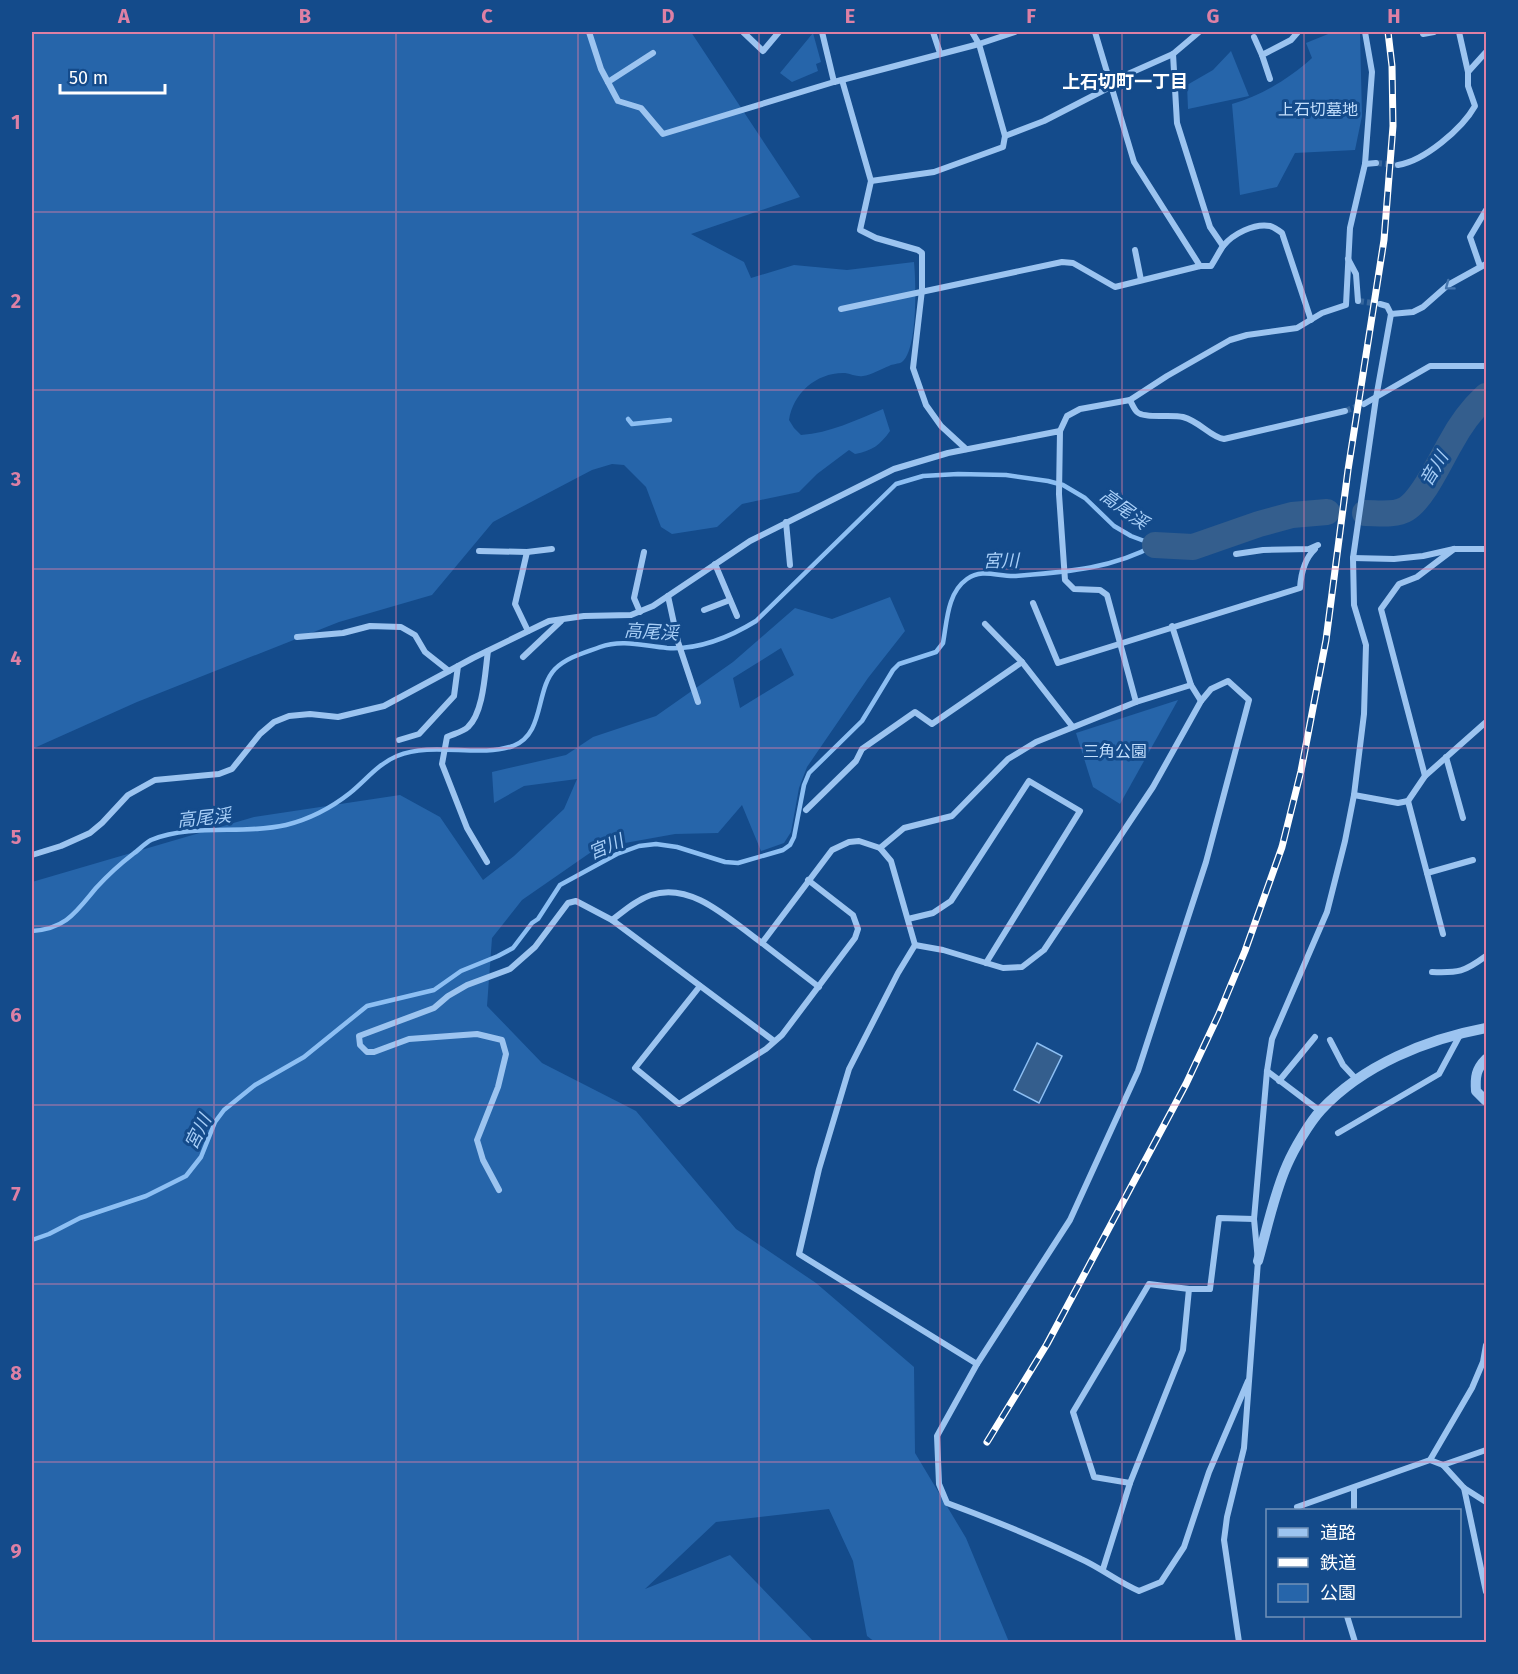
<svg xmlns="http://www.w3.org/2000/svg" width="1518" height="1674" font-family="'Fira Sans','Noto Sans JP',sans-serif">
<rect width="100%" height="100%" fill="#144b8b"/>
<g fill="#2665aa" fill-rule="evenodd">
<path d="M 32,32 L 691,32 L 800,197 L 691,234 L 744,262 L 751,278 L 794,265 L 847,270 L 914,262 C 916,281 918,350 902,362 C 899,364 892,364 889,366 C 881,369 871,375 863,376 C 857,377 851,374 845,373 C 817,372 793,393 789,420 L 794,428 L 801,435 C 830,433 856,420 883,409 L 890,431 C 880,445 872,451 855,454 L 849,450 L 817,474 L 799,492 L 742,504 L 717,527 L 672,534 L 661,527 L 646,487 L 624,465 L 612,464 L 592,470 L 493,522 L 432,595 L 339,622 L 137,702 L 32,749 Z"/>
<path d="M 1333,32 L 1360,33 L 1362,116 L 1355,150 L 1295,153 L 1277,187 L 1240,195 L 1232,104 C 1261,96 1290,78 1312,58 L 1306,43 Z"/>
<polygon points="813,33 821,62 816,64 818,71 792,82 780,73"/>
<polygon points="1231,51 1249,96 1188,109 1187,85 1213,70"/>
<path d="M 890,597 L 905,631 L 868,678 L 807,767 L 799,788 L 791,832 L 784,843 L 761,851 L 742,805 L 718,833 L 675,834 L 597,848 L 522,900 L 492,938 L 487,1006 L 542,1063 L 636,1111 L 736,1229 L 816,1283 L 914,1367 L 915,1453 L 966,1538 L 1009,1642 L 875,1642 L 867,1636 L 853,1561 L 829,1509 L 716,1522 L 645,1589 L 730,1555 L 814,1642 L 32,1642 L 32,882 L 254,817 L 400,795 L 440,817 L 483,880 L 514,856 L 564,809 L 577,779 L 524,786 L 494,803 L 492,772 L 566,755 L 593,737 L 656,716 L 733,662 L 795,608 L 832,619 ZM 781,648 L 794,675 L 740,708 L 733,678 Z"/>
<polygon points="1178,700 1120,804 1093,787 1076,733"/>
</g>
<polygon fill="#345e8d" stroke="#8dbff3" stroke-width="1.5" points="1037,1043 1062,1056 1039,1103 1014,1090"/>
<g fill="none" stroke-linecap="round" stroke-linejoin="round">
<g stroke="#8dbff3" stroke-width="4.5">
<polyline points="628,419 632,424 670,420"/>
<path d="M 32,931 C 66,929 76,912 96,888 C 107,876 120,864 133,854 C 139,850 145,843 151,840 C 194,823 242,835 286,825 C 310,819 331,808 350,793 C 366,780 378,764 397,756 C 433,741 478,758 513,746 C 545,734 535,690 555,669 C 567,657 584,653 600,647 C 622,639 644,646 667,648 C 699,650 730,637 756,621 L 896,484 L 923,476 L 958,474 L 1006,475 L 1048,481 L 1063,485 L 1085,498 L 1114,526 L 1131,536 L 1155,545"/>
<path d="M 32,1240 L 49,1234 L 80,1218 L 146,1196 L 186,1176 L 201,1157 L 215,1122 L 224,1110 L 255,1085 L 304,1057 L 367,1006 L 434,990 L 461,971 L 498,956 L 513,948 L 532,923 L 538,919 L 560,885 L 617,854 L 639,846 L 656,844 L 677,847 L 725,862 L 738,863 L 783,850 L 790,845 L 794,837 L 804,785 L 809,773 L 862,721 L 893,670 L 899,664 L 936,652 L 943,643 C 947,622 947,593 967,579 C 983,568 998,577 1016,576 C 1065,572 1112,569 1155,545"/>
</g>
<g stroke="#345e8d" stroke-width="26">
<path d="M 1365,513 C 1377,513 1395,516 1406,509 C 1423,499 1440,461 1450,444 C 1459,427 1472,409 1486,396"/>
<polyline points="1155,545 1193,547 1259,524 1292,515 1327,512"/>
</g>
<g stroke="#37669c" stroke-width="6" stroke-dasharray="6 3" stroke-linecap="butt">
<polyline points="1376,163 1398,165"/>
<polyline points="1358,301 1380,304"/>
<polyline points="1345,411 1364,404"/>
</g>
<g stroke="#9cc4f0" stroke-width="6">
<polyline points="589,32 601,69 618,101 641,108 663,134 834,82 979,44 1015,32"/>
<polyline points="743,32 763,51 779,32"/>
<polyline points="822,32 834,82"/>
<polyline points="933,32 940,53"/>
<polyline points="1095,32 1134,162 1200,266"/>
<polyline points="1459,32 1468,72"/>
<polyline points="1423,34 1434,32"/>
<polyline points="1254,37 1262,55"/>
<polyline points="1173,54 1177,123 1210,227 1223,246"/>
<polyline points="1270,79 1262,55 1291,40 1298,32"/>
<polyline points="842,80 871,181 860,230 876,238 918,250 922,253 922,290 913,368 926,405 941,426 966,449"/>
<polyline points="608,82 653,53"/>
<polyline points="1110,82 1173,54 1199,32"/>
<polyline points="1005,136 1044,121 1112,86"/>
<polyline points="1365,164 1376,163"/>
<path d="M 1398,165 C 1424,161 1462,129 1475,106 L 1468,86 L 1468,72 L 1486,52"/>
<polyline points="871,181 934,172 1003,147 1005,136 979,44 972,32"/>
<polyline points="1135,250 1141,280"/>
<polyline points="1348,259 1356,274 1358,301"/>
<polyline points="1480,266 1470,237 1486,210"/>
<path d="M 841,309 L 1062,262 L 1073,263 L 1115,287 L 1200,266 L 1211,266 C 1215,260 1219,252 1223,246 C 1233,234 1254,223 1270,226 C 1274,227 1278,230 1282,233 L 1311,320"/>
<polyline points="1391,314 1413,312 1423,307 1448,285 1486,264"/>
<path d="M 1130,400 C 1132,404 1134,409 1137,412 C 1144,419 1172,414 1183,417 C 1201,422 1210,437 1224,439 L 1345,411"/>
<polyline points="1364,404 1430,366 1486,366"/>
<polyline points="1060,431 1067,416 1080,409 1130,400 1167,376 1230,340 1247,335 1297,328 1322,313 1346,305 1350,228 1365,164 1372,72 1365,32"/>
<polyline points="786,522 790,565"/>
<polyline points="479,551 527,552 552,549"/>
<polyline points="527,552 515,604 528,631"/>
<polyline points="1236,554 1263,550 1309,549 1318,545"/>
<polyline points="1353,558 1394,559 1423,556 1454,549 1486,549"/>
<polyline points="715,564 737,616"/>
<polyline points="668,596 678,642 698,702"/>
<path d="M 1033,603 L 1058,663 L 1300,588 C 1301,574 1304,559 1315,549"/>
<polyline points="704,610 730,600"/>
<polyline points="640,612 634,598 644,552"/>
<polyline points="985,624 1022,662 1072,726"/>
<path d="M 1172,626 L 1191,685 L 1201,701 L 1211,689 L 1228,681 L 1249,700 L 1206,862 L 1138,1071 L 1070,1220 L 977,1364 L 937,1436 L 939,1484 L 947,1503 C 993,1520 1038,1538 1081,1559 C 1101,1568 1118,1582 1139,1591 L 1161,1582 L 1184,1547 L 1209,1472 L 1248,1381"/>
<polyline points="297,637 343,633 370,626 401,627 415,635 425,652 449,671"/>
<polyline points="523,657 561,621"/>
<polyline points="399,740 419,734 454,696 458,666"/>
<polyline points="1446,757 1463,818"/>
<polyline points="1425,776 1381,609 1399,584 1417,577 1454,549"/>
<polyline points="1354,795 1398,803 1408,801 1425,776 1486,722"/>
<polyline points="1408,801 1443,934"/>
<polyline points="806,810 856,761 862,749 915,712 932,724 1022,662"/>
<polyline points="880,848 904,828 952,816 1008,759 1036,742 1136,702 1191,685"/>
<polyline points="32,855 61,846 90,833 102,823 128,795 155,780 219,774 232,769 260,734 274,722 289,716 310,714 338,717 384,706 473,658 549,621 584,616 631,615 653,606 750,541 894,469 948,453 1060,431 1059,494 1065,580 1074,589 1100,590 1107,595 1136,702"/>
<path d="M 487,862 L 467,828 L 442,764 L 447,737 C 453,734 463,732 468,727 C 484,712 485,671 488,651"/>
<polyline points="1427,873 1473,860"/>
<polyline points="908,919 933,913 951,901 1029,781 1080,811 986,963"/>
<path d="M 612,920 C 624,911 636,900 651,895 C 692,881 731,921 762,943 L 832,850 L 849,842 L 859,841 L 880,848 L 891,861 L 915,945"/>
<polyline points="762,943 819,987"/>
<path d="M 1432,972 C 1459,973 1464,972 1486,956"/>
<polyline points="700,986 635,1068 679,1104 766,1049 782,1035 855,938 858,929 853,915 808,880"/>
<polyline points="1330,1040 1343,1065 1356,1079"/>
<polyline points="1267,1071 1320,1111"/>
<polyline points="1279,1081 1315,1037"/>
<polyline points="1338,1133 1439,1074 1461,1033"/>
<polyline points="499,1190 483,1160 477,1140 498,1087 506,1054 502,1040 477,1034 409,1039 374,1052 367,1052 360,1045 359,1036 434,1008 448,996 467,985 510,969 535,947 568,903 576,901 612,920 774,1041"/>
<polyline points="977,1364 799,1254 819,1169 849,1069 898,973 915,945 943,950 1003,968 1022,967 1044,950 1153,787 1201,701"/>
<polyline points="1430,1460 1443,1465 1464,1488 1486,1502"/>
<polyline points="1443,1465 1486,1450"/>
<polyline points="1130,1483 1094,1477 1073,1412 1149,1284 1189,1289 1210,1289 1219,1218 1254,1219"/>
<polyline points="1354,1488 1354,1510"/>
<polyline points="1464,1488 1486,1592"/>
<polyline points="1297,1507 1430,1460 1472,1388 1483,1362 1486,1345"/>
<polyline points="1103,1569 1130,1483 1183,1350 1189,1289"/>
<polyline points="1347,1616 1355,1642"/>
<polyline points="1239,1642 1224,1540 1227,1517 1244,1448 1258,1261 1254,1219 1267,1071 1272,1039 1327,912 1345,841 1354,795 1364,714 1366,645 1354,605 1353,558 1376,398 1391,314 1387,306 1380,304"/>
</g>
<g stroke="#9cc4f0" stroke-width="10">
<path d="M 1486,1059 C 1476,1069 1475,1077 1476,1091 L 1486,1101"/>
<path d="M 1258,1261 C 1267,1229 1274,1194 1287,1165 C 1294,1149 1309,1123 1321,1110 C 1363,1065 1427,1039 1486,1028"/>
</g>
<g stroke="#fff" stroke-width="7">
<polyline id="rail" points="987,1442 1047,1344 1186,1084 1218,1016 1245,951 1282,847 1301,771 1326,640 1348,470 1384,240 1393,126 1392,66 1388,32"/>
</g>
<use href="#rail" stroke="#144b8b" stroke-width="4.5" stroke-dasharray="14" stroke-linecap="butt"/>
</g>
<defs><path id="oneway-chevron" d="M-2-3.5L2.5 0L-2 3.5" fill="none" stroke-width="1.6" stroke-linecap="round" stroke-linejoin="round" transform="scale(1.5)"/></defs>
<use stroke="#4475ae" href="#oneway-chevron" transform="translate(1449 286) rotate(143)"/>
<path fill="none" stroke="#dd80a5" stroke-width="1.5" stroke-opacity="0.55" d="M 214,32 L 214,1642M 396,32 L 396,1642M 578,32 L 578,1642M 759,32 L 759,1642M 940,32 L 940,1642M 1122,32 L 1122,1642M 1304,32 L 1304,1510M 32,212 L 1486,212M 32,390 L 1486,390M 32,569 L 1486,569M 32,748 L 1486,748M 32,926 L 1486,926M 32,1105 L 1486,1105M 32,1284 L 1486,1284M 32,1462 L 1486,1462M 1304,1616 L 1304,1642"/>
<g text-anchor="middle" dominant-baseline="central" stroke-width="6" stroke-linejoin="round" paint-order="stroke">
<g font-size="16" fill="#c2defc" stroke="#144b8b">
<text x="1318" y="109">上石切墓地</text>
<text x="1115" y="751">三角公園</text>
</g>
<g font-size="18" font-weight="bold" fill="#fff" stroke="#144b8b">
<text x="1125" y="82">上石切町一丁目</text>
</g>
<g font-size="18" font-style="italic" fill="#a7cef7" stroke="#144b8b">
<text transform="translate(1434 469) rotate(-59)">音川</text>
<text transform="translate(1124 509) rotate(36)">高尾渓</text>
<text transform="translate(1001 561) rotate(-1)">宮川</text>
<text transform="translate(651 632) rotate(3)">高尾渓</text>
<text transform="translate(204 818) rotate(-6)">高尾渓</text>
<text transform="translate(606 847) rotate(-23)">宮川</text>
<text transform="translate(198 1132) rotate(-63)">宮川</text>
</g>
</g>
<rect width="1518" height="1674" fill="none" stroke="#144b8b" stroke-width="66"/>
<rect x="1266" y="1509" width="195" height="108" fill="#144b8b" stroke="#7293b9" stroke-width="1.5"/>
<rect x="1278" y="1528" width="30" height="9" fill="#9cc4f0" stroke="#7293b9" stroke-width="1.5"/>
<text x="1320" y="1539" font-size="18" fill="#ffffff">道路</text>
<rect x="1278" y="1558" width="30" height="9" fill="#ffffff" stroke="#7293b9" stroke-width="1.5"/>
<text x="1320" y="1569" font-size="18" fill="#ffffff">鉄道</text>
<rect x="1278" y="1584" width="30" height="18" fill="#2665aa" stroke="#7293b9" stroke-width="1.5"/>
<text x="1320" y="1599" font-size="18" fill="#ffffff">公園</text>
<path d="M60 84v9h105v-9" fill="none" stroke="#ffffff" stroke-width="3"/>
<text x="69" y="84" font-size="18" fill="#ffffff" stroke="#144b8b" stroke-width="4.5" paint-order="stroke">50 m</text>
<rect x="33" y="33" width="1452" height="1608" fill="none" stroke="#dd80a5" stroke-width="2"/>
<g font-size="20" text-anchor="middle" font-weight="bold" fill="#dd80a5">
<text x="124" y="23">A</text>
<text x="305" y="23">B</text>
<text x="487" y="23">C</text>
<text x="668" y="23">D</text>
<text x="850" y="23">E</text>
<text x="1031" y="23">F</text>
<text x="1213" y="23">G</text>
<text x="1394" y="23">H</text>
<text x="16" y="129">1</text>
<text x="16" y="308">2</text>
<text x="16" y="486">3</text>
<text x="16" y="665">4</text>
<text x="16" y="844">5</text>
<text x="16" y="1022">6</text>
<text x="16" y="1201">7</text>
<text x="16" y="1380">8</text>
<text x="16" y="1558">9</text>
</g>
</svg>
